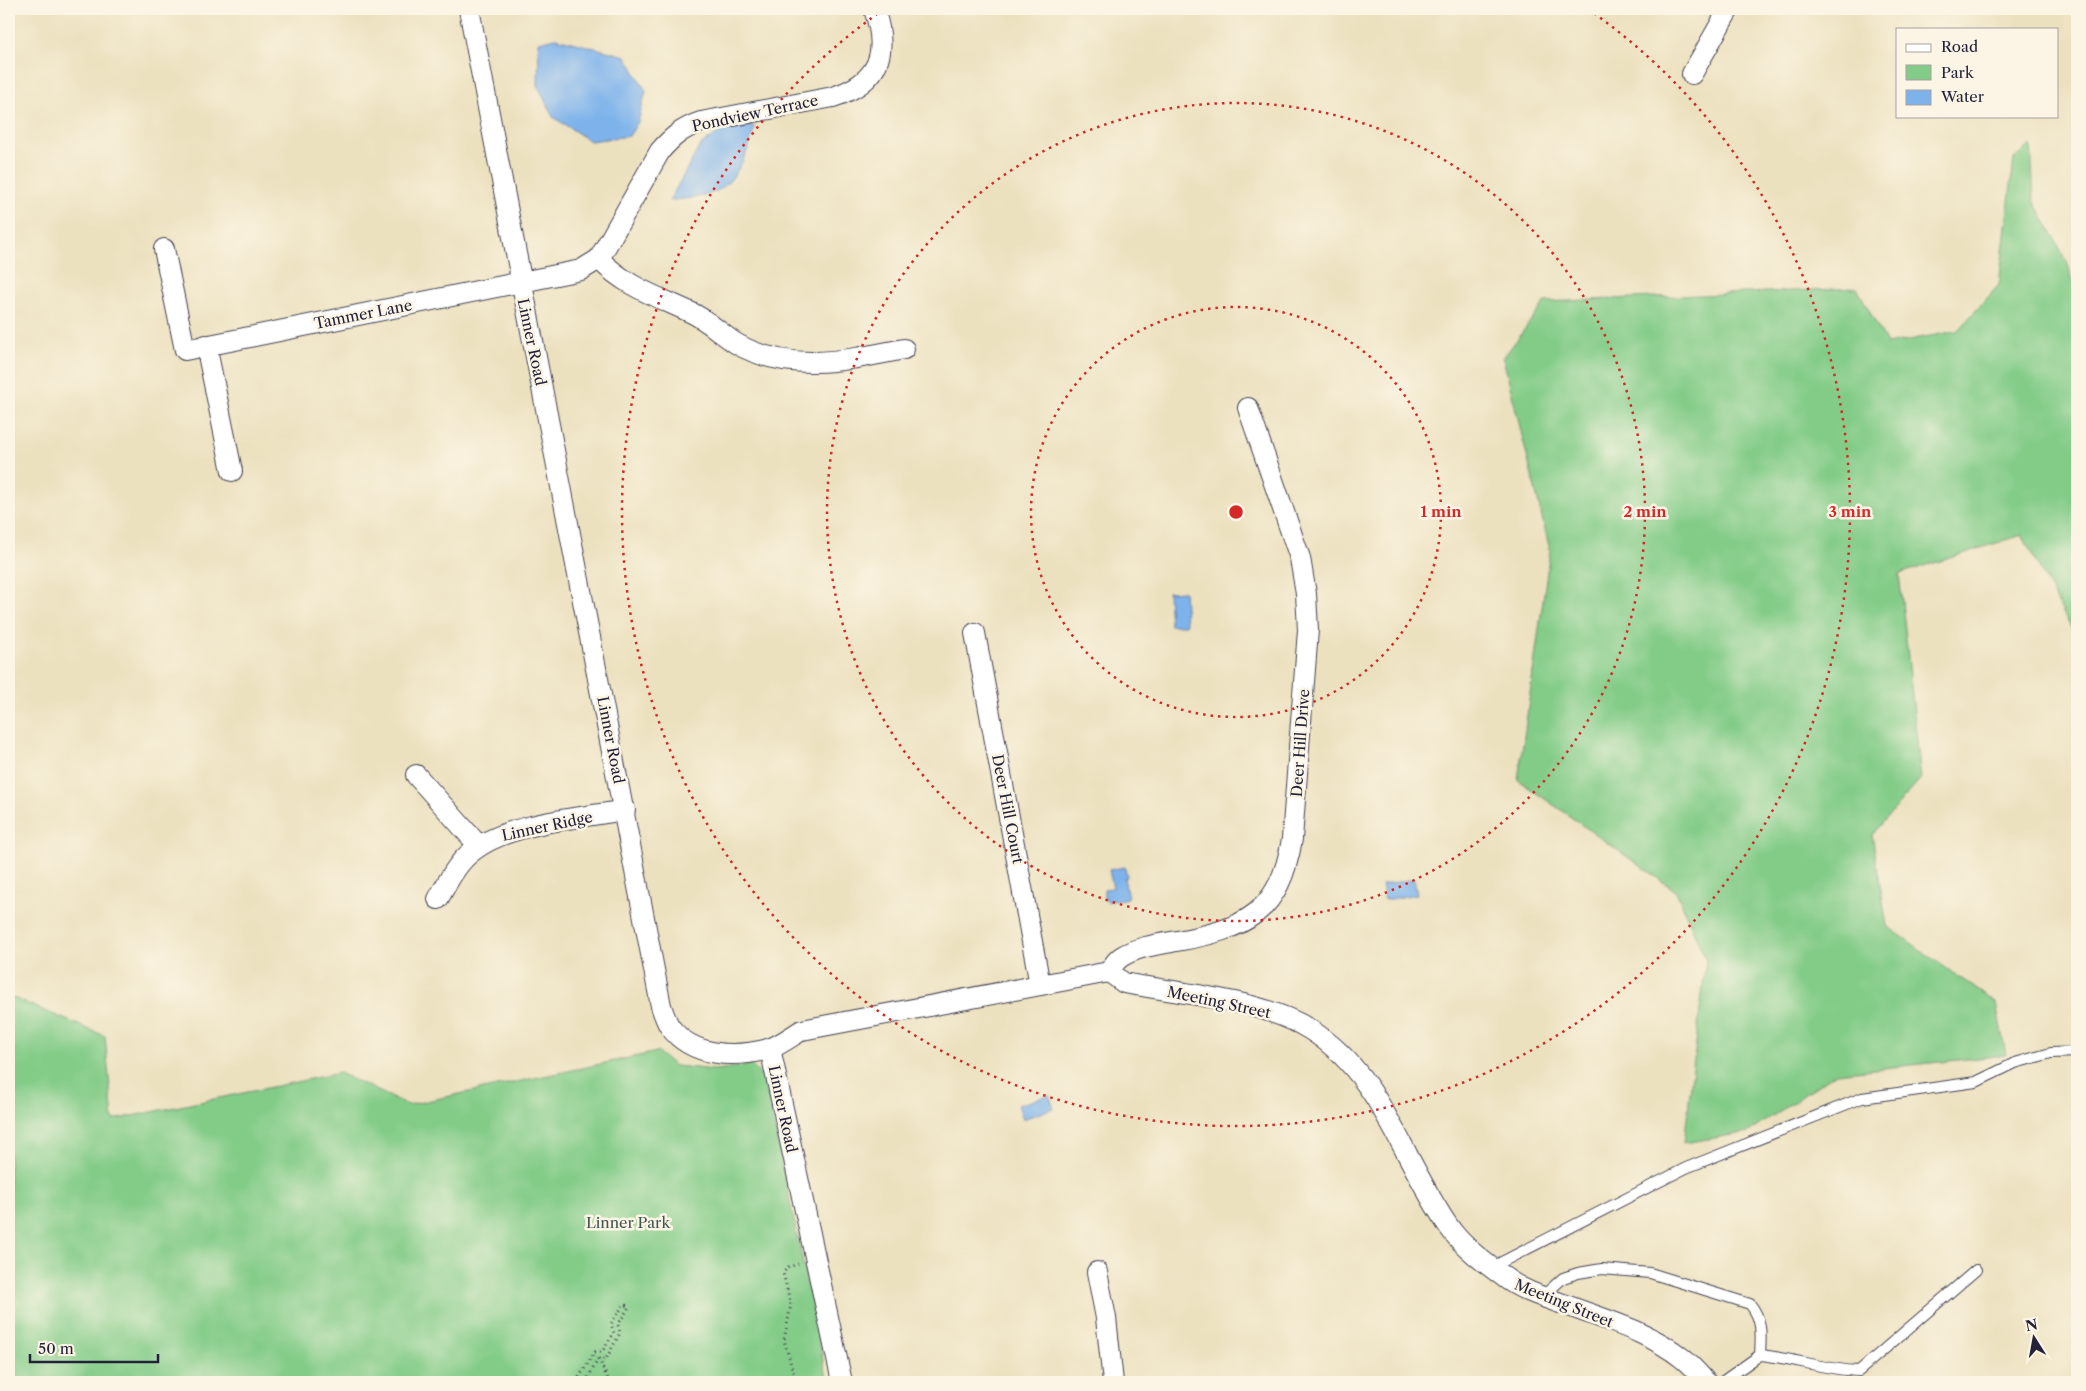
<svg xmlns="http://www.w3.org/2000/svg" width="2086" height="1391" font-family="'Libre Caslon Text',serif">
<rect width="100%" height="100%" fill="#fcf5e5"/>
<filter id="ink" filterUnits="userSpaceOnUse"><feTurbulence type="fractalNoise" baseFrequency=".02" numOctaves="2"/><feDisplacementMap in="SourceGraphic" scale="10" xChannelSelector="R" yChannelSelector="G"/><feConvolveMatrix kernelMatrix="1 2 1 2 8 2 1 2 1" color-interpolation-filters="sRGB"/></filter>
<filter id="wash" filterUnits="userSpaceOnUse"><feTurbulence type="fractalNoise" baseFrequency=".0096" numOctaves="4" result="noise"/><feDisplacementMap in="SourceGraphic" scale="20" xChannelSelector="R" yChannelSelector="G"/><feGaussianBlur stdDeviation="1.12" result="paint"/><feColorMatrix in="noise" values="0 0 0 0 0 0 0 0 0 0 0 0 0 0 0 0 0 1.4 0 .05"/><feComposite in="paint" operator="in"/></filter>
<g filter="url(#wash)">
<rect width="100%" height="100%" fill="#ece1bf"/>
<g fill="#83cc88" stroke="#527762">
<polygon points="2031,145 2034,200 2068,264 2077,301 2077,639 2022,535 1899,574 1921,778 1872,835 1887,926 1996,1003 2006,1055 1836,1073 1749,1132 1684,1143 1706,960 1676,891 1518,780 1550,550 1503,358 1545,302 1857,288 1887,344 1957,331 1999,285 2014,159"/>
<polygon points="9,996 105,1036 113,1120 339,1073 408,1105 657,1052 675,1066 715,1070 751,1065 764,1078 828,1382 9,1382"/>
</g>
<g fill="#7db2eb" stroke="#506a93">
<polygon points="556,38 626,56 646,91 638,122 629,136 590,141 553,117 538,86 539,42"/>
<path d="M 729,125 L 755,127 C 749,147 740,175 722,188 C 708,198 686,198 669,201 L 700,146 Z"/>
<polygon points="1184,591 1186,625 1170,625 1168,592"/>
<polygon points="1125,867 1127,877 1124,878 1128,898 1107,902 1107,899 1104,900 1104,889 1113,888 1109,870"/>
<polygon points="1414,879 1417,894 1385,900 1382,885"/>
<polygon points="1049,1095 1054,1108 1023,1119 1018,1105"/>
</g>
</g>
<g filter="url(#ink)">
<g fill="none" stroke-linecap="round" stroke-linejoin="round">
<g stroke="#403f4f" stroke-width="12">
<g id="lane">
<polyline points="1492,1267 1686,1168 1862,1098 1976,1082 2015,1063 2051,1053 2077,1052"/>
<path d="M 1543,1296 L 1563,1278 L 1578,1273 L 1602,1269 L 1650,1273 L 1750,1304 C 1763,1320 1761,1335 1760,1355"/>
<path d="M 1722,1382 L 1760,1355 C 1794,1358 1825,1370 1859,1371 L 1976,1270"/>
</g>
</g>
<g stroke="#403f4f" stroke-width="22">
<g id="street">
<path d="M 469,9 C 531,342 599,673 661,1006 C 663,1012 666,1021 670,1027 C 692,1057 735,1058 769,1049 C 780,1045 792,1036 802,1030 L 1109,972 L 1124,983 C 1178,993 1263,1000 1309,1029 C 1382,1074 1402,1160 1449,1227 C 1462,1246 1485,1263 1504,1277 C 1522,1291 1546,1298 1566,1305 C 1605,1320 1650,1332 1682,1358 C 1691,1365 1699,1374 1706,1382"/>
<polyline points="1692,74 1729,9"/>
<path d="M 164,249 L 185,350 L 581,270 L 599,259 L 660,151 C 672,137 683,128 701,122 L 833,97 C 880,82 889,53 874,9"/>
<path d="M 599,259 C 626,287 656,296 690,312 C 708,320 721,334 737,344 C 790,374 848,360 904,349"/>
<polyline points="206,345 232,471"/>
<polyline points="975,633 1040,985"/>
<polyline points="416,775 479,846"/>
<path d="M 438,899 C 448,882 457,862 474,850 C 509,823 580,818 625,810"/>
<path d="M 1109,972 C 1112,967 1116,960 1121,957 C 1136,947 1159,944 1177,941 C 1245,929 1280,913 1292,839 L 1308,630 L 1306,594 L 1300,558 L 1248,408"/>
<polyline points="770,1048 842,1382"/>
<polyline points="1097,1272 1106,1318 1113,1382"/>
</g>
</g>
<g stroke="#403f4f" stroke-width="3" stroke-dasharray="1 4" stroke-linecap="butt">
<polyline points="599,1359 609,1382"/>
<polyline points="579,1382 578,1379 595,1352 602,1352 614,1333 611,1324 624,1304 629,1307 618,1325 620,1333 606,1359 598,1359"/>
<polyline points="586,1382 598,1359"/>
<polyline points="796,1382 784,1340 791,1305 783,1273 788,1267 798,1264"/>
</g>
<use href="#lane" stroke="#fff" stroke-width="10"/>
<use href="#street" stroke="#fff" stroke-width="20"/>
</g>
</g>
<g fill="none" stroke="#d62828" stroke-width="2.5" stroke-dasharray="2.5 5">
<circle cx="1236" cy="512" r="205"/>
<circle cx="1236" cy="512" r="409"/>
<path d="M1588 9A614 614 0 1 1 884 9"/>
</g>
<g text-anchor="middle" dominant-baseline="central" stroke-width="5" stroke-linejoin="round" paint-order="stroke">
<g font-size="15" fill="#22223b" stroke="#fcf5e5">
<text transform="translate(755 113) rotate(-12)">Pondview Terrace</text>
<text transform="translate(363 314) rotate(-11)">Tammer Lane</text>
<text transform="translate(532 342) rotate(78)">Linner Road</text>
<text transform="translate(611 740) rotate(79)">Linner Road</text>
<text transform="translate(1300 743) rotate(-86)">Deer Hill Drive</text>
<text transform="translate(1008 809) rotate(79)">Deer Hill Court</text>
<text transform="translate(547 826) rotate(-12)">Linner Ridge</text>
<text transform="translate(1219 1002) rotate(12)">Meeting Street</text>
<text transform="translate(783 1109) rotate(78)">Linner Road</text>
<text transform="translate(1564 1303) rotate(22)">Meeting Street</text>
</g>
<g font-size="15" fill="#3f5552" stroke="#fcf5e5">
<text x="628" y="1222">Linner Park</text>
</g>
</g>
<circle cx="1236" cy="512" r="8" fill="#d62828" stroke="#fcf5e5" stroke-width="2.5"/>
<g font-size="15" text-anchor="middle" font-weight="bold" fill="#d62828" stroke="#fcf5e5" stroke-width="5" stroke-linejoin="round" paint-order="stroke">
<text x="1441" y="517">1 min</text>
<text x="1645" y="517">2 min</text>
<text x="1850" y="517">3 min</text>
</g>
<rect width="2086" height="1391" fill="none" stroke="#fcf5e5" stroke-width="30"/>
<rect x="1896" y="28" width="162" height="90" fill="#fcf5e5" stroke="#a5a1a1"/>
<rect x="1906" y="44" width="25" height="8" fill="#ffffff" stroke="#a5a1a1"/>
<text x="1941" y="52" font-size="15" fill="#22223b">Road</text>
<rect x="1906" y="65" width="25" height="15" fill="#83cc88" stroke="#a5a1a1"/>
<text x="1941" y="78" font-size="15" fill="#22223b">Park</text>
<rect x="1906" y="90" width="25" height="15" fill="#7db2eb" stroke="#a5a1a1"/>
<text x="1941" y="102" font-size="15" fill="#22223b">Water</text>
<g transform="translate(2034 1338) rotate(349)" stroke="#fcf5e5" stroke-width="4" paint-order="stroke">
<path d="M0-4L9 19L0 12L-9 19Z" fill="#22223b"/>
<text y="-8" font-size="14" font-weight="bold" text-anchor="middle" fill="#22223b">N</text>
</g>
<path d="M30 1354v8h128v-8" fill="none" stroke="#22223b" stroke-width="2.5"/>
<text x="38" y="1354" font-size="15" fill="#22223b" stroke="#fcf5e5" stroke-width="4" paint-order="stroke">50 m</text>
</svg>
